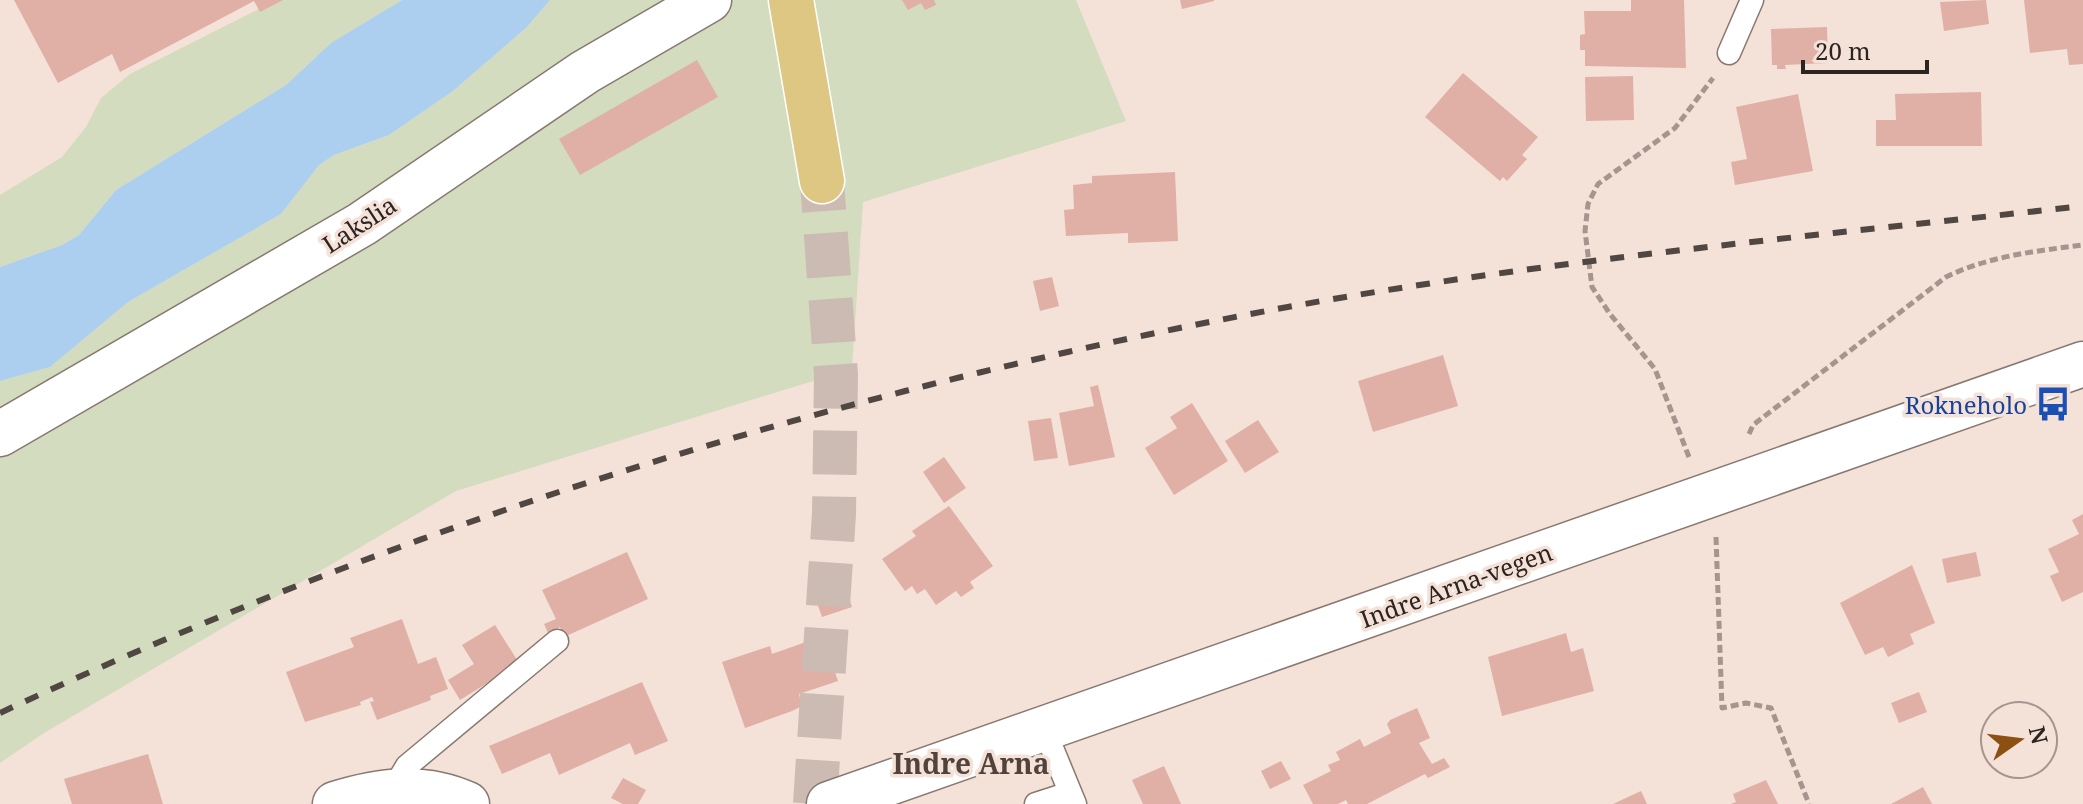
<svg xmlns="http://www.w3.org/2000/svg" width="2083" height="804" font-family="'Noto Serif',serif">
<rect width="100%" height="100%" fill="#f4e1d8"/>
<g fill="#d3dcbe">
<polygon points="277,0 402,0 331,43 286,85 116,190 79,235 62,245 0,267 0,195 62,157 86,127 101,98 130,74"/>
<polygon points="550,0 1076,0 1126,121 863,202 852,369 456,491 44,733 0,763 0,381 50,367 128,302 281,214 319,165 334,155 389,135 453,91 527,27"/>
</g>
<polygon fill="#accfef" points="402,0 550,0 527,27 453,91 389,135 334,155 319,165 281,214 128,302 50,367 0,381 0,267 62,245 79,235 116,190 286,85 331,43"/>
<g fill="#e0b0a6">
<polygon points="14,0 283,0 260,12 254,1 120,72 112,54 58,83"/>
<polygon points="902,0 934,0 936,5 925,10 921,3 908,10"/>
<polygon points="1180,0 1214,0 1214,1 1182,9"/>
<polygon points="1631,0 1684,0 1686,68 1585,66 1585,50 1580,50 1580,35 1585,34 1584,11 1631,11"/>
<polygon points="1986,0 1989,24 1944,31 1940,2"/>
<polygon points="2024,0 2083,0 2083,64 2069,65 2067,49 2030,53"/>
<polygon points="1827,27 1828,63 1785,65 1786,69 1777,69 1777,65 1772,65 1771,29"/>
<polygon points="697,60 718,97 580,175 559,139"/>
<polygon points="1463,73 1538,137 1522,155 1527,159 1507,181 1503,177 1500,181 1425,117"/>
<polygon points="1633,76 1634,120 1586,121 1585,77"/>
<polygon points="1981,92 1982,146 1876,146 1876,120 1896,120 1895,94"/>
<polygon points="1798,94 1813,171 1735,185 1731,162 1747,159 1736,107"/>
<polygon points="1175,172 1178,241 1128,243 1128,233 1066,236 1064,210 1074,209 1073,185 1092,183 1092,176"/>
<polygon points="1052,277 1059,306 1040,311 1033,281"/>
<polygon points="1443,355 1458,406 1373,432 1358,381"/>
<polygon points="1098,385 1115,457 1069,466 1059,413 1094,406 1090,387"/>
<polygon points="1192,403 1228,461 1174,495 1145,448 1177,428 1170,417"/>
<polygon points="1051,418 1058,458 1034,461 1028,421"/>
<polygon points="1258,420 1279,452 1245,473 1225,441"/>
<polygon points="944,457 966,488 944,503 923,472"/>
<polygon points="949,506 993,566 970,582 974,588 961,597 956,591 936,605 925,589 917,594 912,586 905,591 882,559 916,536 912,531"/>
<polygon points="2083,514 2083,592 2062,602 2050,576 2059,572 2048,549 2079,534 2072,520"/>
<polygon points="627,552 648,599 564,637 560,627 548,633 544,624 556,619 542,590"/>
<polygon points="1976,552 1981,576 1947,583 1942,559"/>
<polygon points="1912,565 1935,623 1910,634 1914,644 1888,657 1883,647 1865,655 1840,603"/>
<polygon points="839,567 852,607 822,617 808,577"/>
<polygon points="402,619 418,664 436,657 448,689 430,696 431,700 377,720 370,702 374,701 372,697 360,702 361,705 305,722 286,672 354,647 350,638"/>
<polygon points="495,625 519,663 460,700 448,680 474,664 462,645"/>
<polygon points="1566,633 1571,652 1583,648 1594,691 1502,716 1488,657"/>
<polygon points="823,636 838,681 799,694 802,706 792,711 745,728 722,662 770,646 772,654"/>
<polygon points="642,682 668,741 635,755 630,743 559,775 550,753 502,774 489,746"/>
<polygon points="1919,692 1927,712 1899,723 1891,703"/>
<polygon points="1417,708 1430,738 1419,743 1432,764 1444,758 1450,767 1428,778 1425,774 1367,804 1348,804 1346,800 1338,804 1313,804 1303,785 1331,771 1328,765 1340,760 1336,752 1360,739 1364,747 1391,733 1387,724 1390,720"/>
<polygon points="148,754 163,804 72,804 64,779"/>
<polygon points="1281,761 1291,779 1270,789 1261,771"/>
<polygon points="1164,766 1181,804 1143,804 1132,780"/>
<polygon points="623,778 646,790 638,804 623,804 611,798"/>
<polygon points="1766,780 1778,804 1731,804 1736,802 1733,794"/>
<polygon points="1923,787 1932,804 1891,804"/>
<polygon points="1641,791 1647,804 1613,804"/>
</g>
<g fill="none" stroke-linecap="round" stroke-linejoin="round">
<polyline stroke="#ccbbb3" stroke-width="44" stroke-dasharray="44 22" stroke-linecap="butt" points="815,804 834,514 836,375 822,181"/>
<g stroke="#887870" stroke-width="25">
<g id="service">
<polyline points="1729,53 1752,0"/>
<polyline points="1045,731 1075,804"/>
<polyline points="392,791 407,766 557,641"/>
<polyline points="1036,804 1070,793"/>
</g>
</g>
<g stroke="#887870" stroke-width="47">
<g id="minor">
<polyline points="0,434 362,224 585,72 709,0"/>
<path d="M 335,804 C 380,790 423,784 467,804"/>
</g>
</g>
<g stroke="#887870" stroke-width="47">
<polyline id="secondary" points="829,804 2083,364"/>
</g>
<g stroke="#fff" stroke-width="47">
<polyline id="trunk" points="791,0 822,181"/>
</g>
<g stroke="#a4958f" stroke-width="5" stroke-dasharray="8 4" stroke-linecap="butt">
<path d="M 1749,434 L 1753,425 L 1946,277 C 1989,256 2036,251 2083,245"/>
<polyline points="1689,457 1655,369 1610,314 1592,287 1585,231 1588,204 1598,184 1675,128 1713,78"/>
<polyline points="1716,537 1722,708 1746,703 1771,708 1809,804"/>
</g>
<use href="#service" stroke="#fff" stroke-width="22"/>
<use href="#minor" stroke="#fff" stroke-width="44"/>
<use href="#secondary" stroke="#fff" stroke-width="44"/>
<use href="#trunk" stroke="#dec782" stroke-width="44"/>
<path stroke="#504743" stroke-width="6" stroke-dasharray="14 14" stroke-linecap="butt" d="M 0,713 C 406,523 837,391 1277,309 C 1543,260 1814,236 2083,206"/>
</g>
<defs>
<g id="bus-bare" transform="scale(2.76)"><path d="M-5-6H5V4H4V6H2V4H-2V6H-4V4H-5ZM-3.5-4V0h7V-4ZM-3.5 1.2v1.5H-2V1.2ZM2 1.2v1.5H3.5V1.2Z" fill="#1a4fb4" stroke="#f4e1d8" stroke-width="2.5" paint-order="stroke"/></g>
</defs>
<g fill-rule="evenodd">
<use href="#bus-bare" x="2053" y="404"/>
</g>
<g text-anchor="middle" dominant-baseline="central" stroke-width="7" stroke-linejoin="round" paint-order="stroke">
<g font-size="24" fill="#2b2421" stroke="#f4e1d8">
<text transform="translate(359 224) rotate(-33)">Lakslia</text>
<text transform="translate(1456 585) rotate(-20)">Indre Arna-vegen</text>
</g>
<g font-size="24" fill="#164399" stroke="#f4e1d8" text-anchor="end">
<text x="2027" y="404">Rokneholo</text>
</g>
<g font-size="28" font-weight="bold" fill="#51433b" stroke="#f4e1d8">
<text x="971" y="763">Indre Arna</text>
</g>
</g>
<g transform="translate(2019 740) rotate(76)"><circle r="38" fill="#f4e1d8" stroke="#a4958f" stroke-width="2"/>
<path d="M0-6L14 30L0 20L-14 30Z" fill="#8d5013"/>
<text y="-12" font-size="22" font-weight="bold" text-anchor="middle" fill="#2b2421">N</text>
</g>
<path d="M1803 60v12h124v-12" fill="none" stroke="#2b2421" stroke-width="4"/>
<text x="1815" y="60" font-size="24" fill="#2b2421" stroke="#f4e1d8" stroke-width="6" paint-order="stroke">20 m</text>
</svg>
